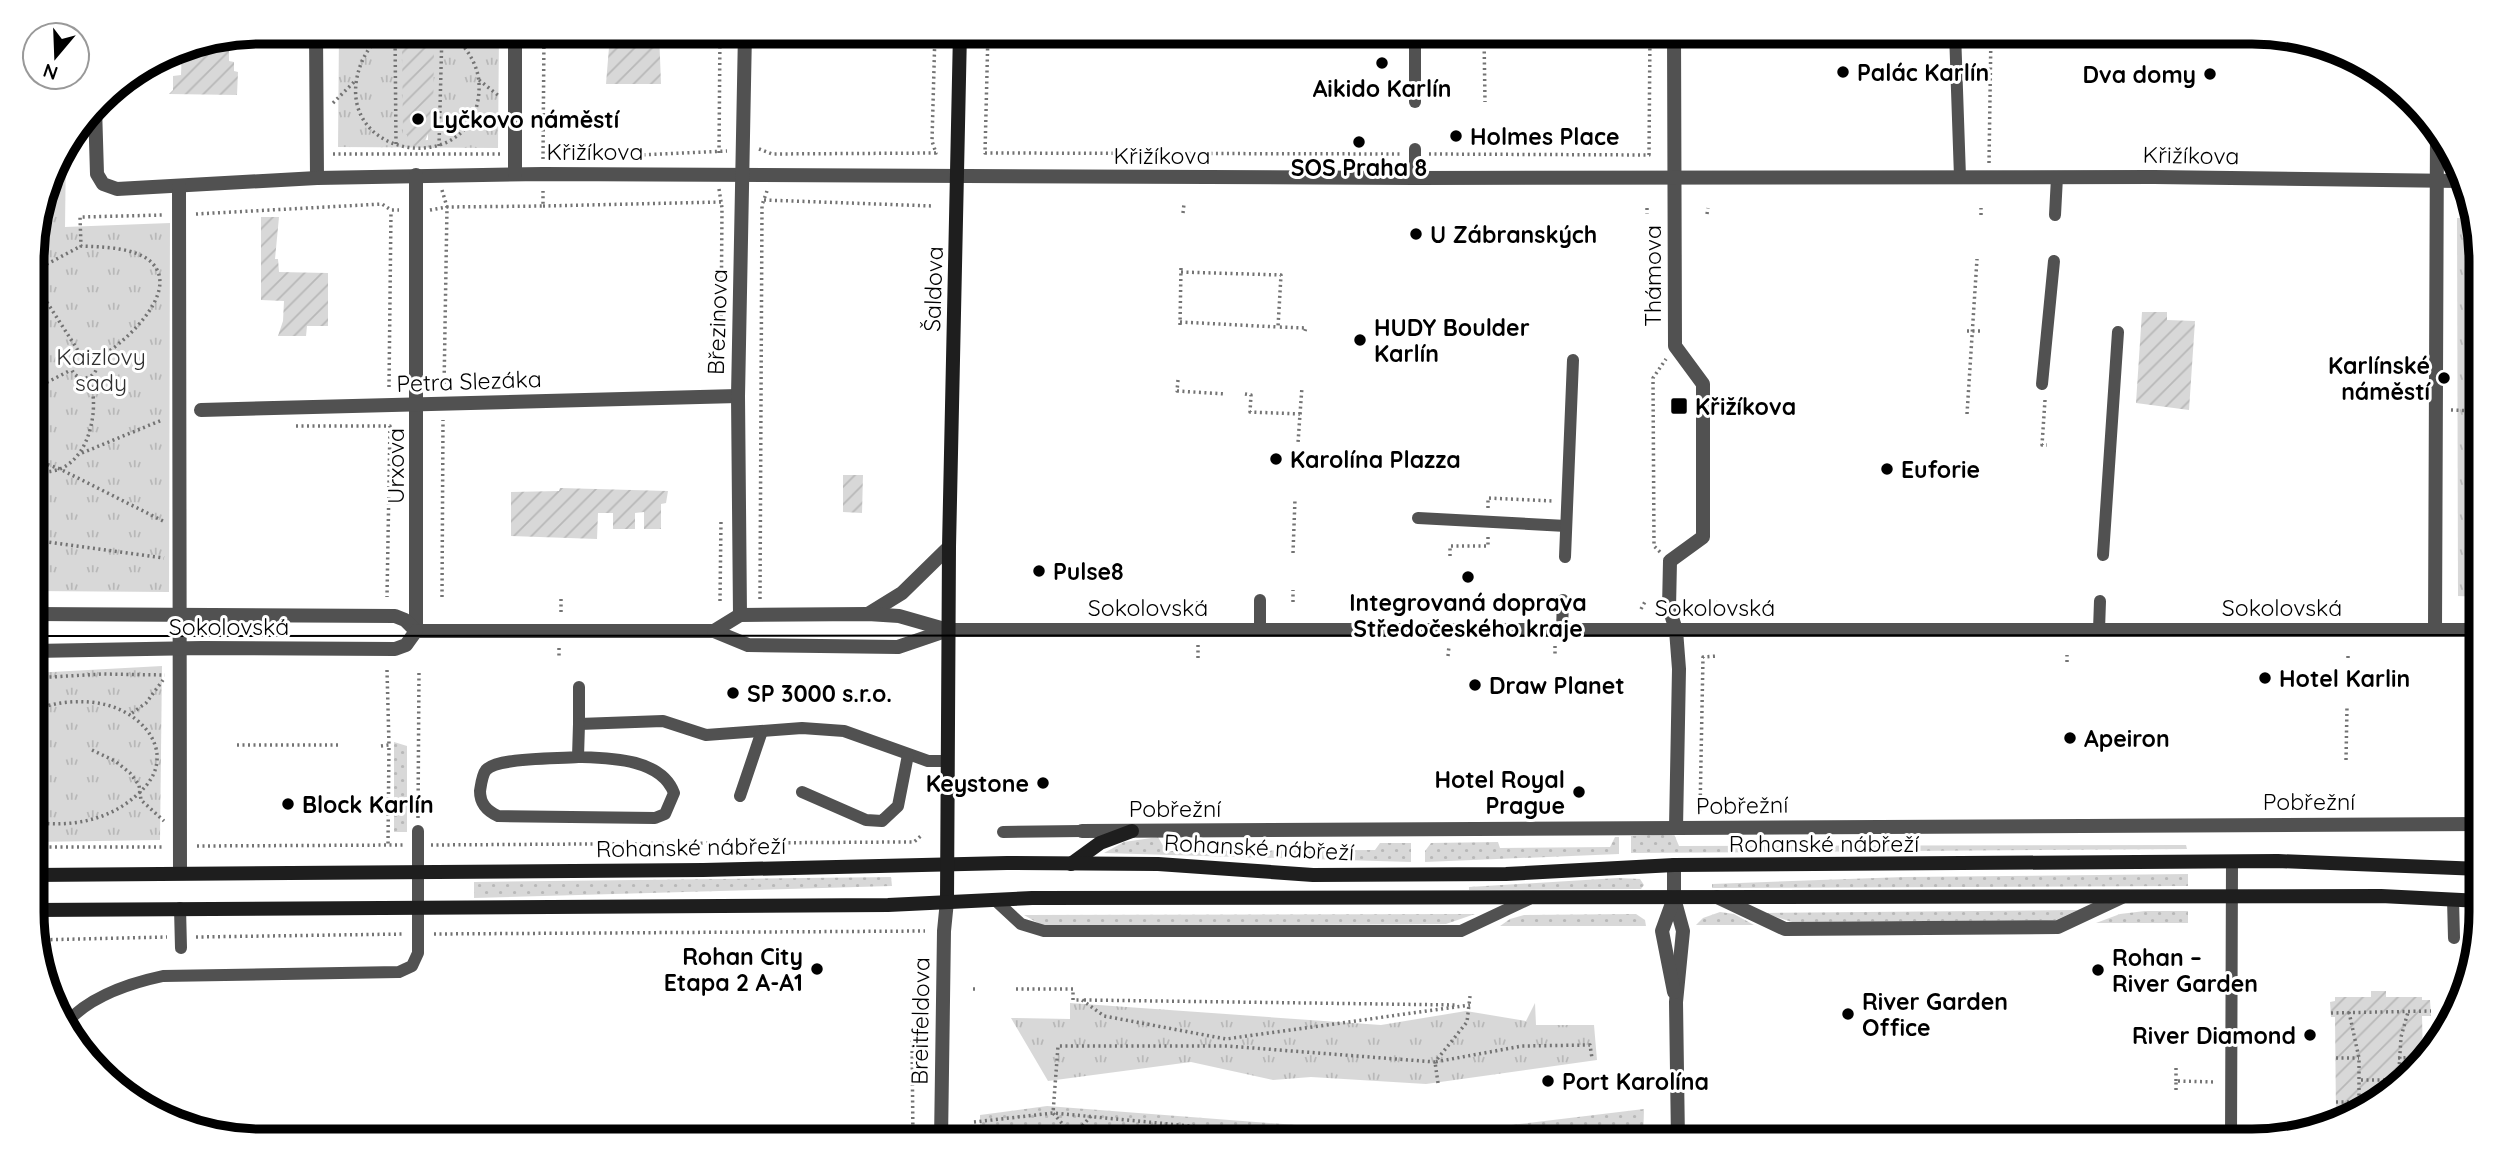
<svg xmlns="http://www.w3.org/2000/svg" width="2513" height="1173" font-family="Quicksand,sans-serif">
<defs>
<pattern id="grass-dots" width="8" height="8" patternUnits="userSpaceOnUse" patternTransform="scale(1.75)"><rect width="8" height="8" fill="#d8d8d8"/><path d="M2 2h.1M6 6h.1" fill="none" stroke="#b8b8b8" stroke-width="1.8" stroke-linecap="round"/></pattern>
<pattern id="park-tufts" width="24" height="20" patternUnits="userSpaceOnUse" patternTransform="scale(1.75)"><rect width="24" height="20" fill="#d8d8d8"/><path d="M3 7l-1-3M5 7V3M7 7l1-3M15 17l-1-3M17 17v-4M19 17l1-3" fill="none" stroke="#b8b8b8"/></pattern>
<pattern id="garden-furrows" width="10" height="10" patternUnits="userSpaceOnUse" patternTransform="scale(1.75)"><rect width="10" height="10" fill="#d8d8d8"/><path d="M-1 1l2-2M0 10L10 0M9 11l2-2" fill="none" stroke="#b8b8b8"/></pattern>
</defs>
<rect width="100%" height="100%" fill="#fff"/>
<g fill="url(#grass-dots)">
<polygon points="394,742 407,746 407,832 394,832"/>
<polygon points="1674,834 1679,846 2186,845 2187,849 1631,853 1631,836"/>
<polygon points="1158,837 1166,851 1375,850 1380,843 1411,843 1411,862 1104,853 1124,842"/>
<polygon points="1615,837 1619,837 1619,854 1425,862 1425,851 1431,843 1498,842 1500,848 1610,847"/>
<polygon points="2188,874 2188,886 1712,888 1712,884 1904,877"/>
<polygon points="891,877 892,886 474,898 474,882"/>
<polygon points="1618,878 1640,879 1644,885 1641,889 1469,890 1469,887"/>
<polygon points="2078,910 2056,920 1792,922 1764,913"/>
<polygon points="2145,911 2188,911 2188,923 2096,923 2120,914"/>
<polygon points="1720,912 1734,914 1754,925 1696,925 1703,918"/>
<polygon points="1475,914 1446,924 1056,927 1043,926 1024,915"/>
<polygon points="1636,914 1645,920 1646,926 1500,926 1510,919 1524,915"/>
<polygon points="1047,1106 1427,1135 1644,1109 1643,1141 959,1141 959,1130 980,1129 980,1115"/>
</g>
<g fill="url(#park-tufts)" fill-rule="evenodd">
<path d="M 339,32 L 499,32 L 498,148 L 338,147 ZM 433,45 L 433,134 L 428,134 L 428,140 L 407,141 Z"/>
<polygon points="66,146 65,227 170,223 169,592 33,591 32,245 54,165 60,161"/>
<polygon points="2474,217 2480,231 2481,597 2458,596 2457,218"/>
<polygon points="162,666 160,840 33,842 33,673"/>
<polygon points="1070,1003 1381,1025 1466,1011 1526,1021 1535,1003 1536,1025 1594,1025 1597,1060 1426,1084 1311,1077 1273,1080 1191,1062 1048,1081 1011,1018 1070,1019"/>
</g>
<g fill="url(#garden-furrows)">
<polygon points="601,32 659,32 661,84 606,84 610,35"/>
<polygon points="229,38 229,61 234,62 234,71 238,72 237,95 169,94 173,90 173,76 181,75 182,47 204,46 204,43"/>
<polygon points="402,45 434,45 433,134 428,134 423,146 413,146 407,141 407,135 403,135"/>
<polygon points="261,217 279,217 275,259 278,259 279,272 328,273 328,326 307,326 306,336 278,336 283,321 284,301 261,300"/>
<polygon points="2142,312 2167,312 2167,320 2195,321 2189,410 2136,403"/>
<polygon points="843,475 863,475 862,513 843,512"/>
<polygon points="560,488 668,491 666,503 661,504 661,529 644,529 644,512 635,513 635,529 613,529 613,513 598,513 597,539 511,536 511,492 559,491"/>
<polygon points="2371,991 2386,991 2386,997 2422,997 2422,1000 2430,1000 2431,1016 2422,1016 2423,1062 2380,1103 2336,1117 2335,1017 2331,1017 2330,1002 2335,1001 2335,997 2371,997"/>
</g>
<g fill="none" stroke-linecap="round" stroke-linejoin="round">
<g stroke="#737373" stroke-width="3.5" stroke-dasharray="2 3.5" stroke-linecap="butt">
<path d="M 388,32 C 373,39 362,57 358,73 C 335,162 483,180 479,83 C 478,63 463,40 445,32"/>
<polyline points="395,32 396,145"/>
<polyline points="988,32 985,153 1401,154"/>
<polyline points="1484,35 1485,102"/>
<polyline points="479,80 499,96"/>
<polyline points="333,103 356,80"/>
<polyline points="439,146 442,32"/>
<polyline points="759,149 772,154 936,153 932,141 935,32"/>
<polyline points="719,153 720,32"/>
<polyline points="333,154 500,154"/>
<polyline points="1429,154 1649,155 1650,32"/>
<polyline points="616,156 727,151"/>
<polyline points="543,159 544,32"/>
<polyline points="1989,163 1991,32"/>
<polyline points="719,189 722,208 721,335"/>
<polyline points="442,190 447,207 444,388"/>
<polyline points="764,200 933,206"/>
<polyline points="543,206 721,202"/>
<polyline points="1647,208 1647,214"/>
<polyline points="430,210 447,207 543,206 543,191"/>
<polyline points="1183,213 1184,204"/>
<polyline points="196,214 382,204 391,210 399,210"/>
<polyline points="1707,214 1708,208"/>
<polyline points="1981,215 1981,208"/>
<polyline points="32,272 81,246"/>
<polyline points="1181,272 1281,275 1278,327 1306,328 1305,331"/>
<polyline points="32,279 79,352"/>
<polyline points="1180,322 1278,327"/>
<polyline points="1180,325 1181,267"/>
<circle cx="84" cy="365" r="13"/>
<path d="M 96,359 C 121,347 180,294 153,264 C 138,247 102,247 81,246 L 80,217 L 164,215"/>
<polyline points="1178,380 1177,391 1226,394"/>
<polyline points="389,387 391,211"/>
<polyline points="32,390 71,370"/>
<polyline points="1245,394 1251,395 1250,412 1300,414 1298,443"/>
<polyline points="2045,400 2042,445 2047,445"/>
<polyline points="2451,410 2480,411"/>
<polyline points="1300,414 1302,387"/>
<polyline points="1967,414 1977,259"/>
<polyline points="296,426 390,426 387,597"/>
<polyline points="82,453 162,420"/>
<polyline points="32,459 60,469 163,521"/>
<path d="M 33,474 C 41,472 52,472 60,469 C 91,456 100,406 89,377"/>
<polyline points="1488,508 1488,498 1554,501"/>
<polyline points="33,540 164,558"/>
<polyline points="1660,552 1654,546 1653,378 1666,359"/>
<polyline points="1293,553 1295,499"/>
<polyline points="1450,556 1450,546 1488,546 1488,537"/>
<polyline points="442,597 443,420"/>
<polyline points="561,599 561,614"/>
<polyline points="760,599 762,205 767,191"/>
<polyline points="720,601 721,520"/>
<polyline points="1198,601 1198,616"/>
<polyline points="1293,602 1293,590"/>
<polyline points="1450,605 1450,600"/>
<polyline points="1717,607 1718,601"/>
<polyline points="1641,609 1646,600"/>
<polyline points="1198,645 1198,660"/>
<polyline points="1555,646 1555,655"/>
<polyline points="559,648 559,657"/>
<polyline points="1448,656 1449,646"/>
<polyline points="2348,658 2348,654"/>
<polyline points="2067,662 2067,655"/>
<polyline points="387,670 389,745"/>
<polyline points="33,678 103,674 165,675"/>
<path d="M 33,711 C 55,701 84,699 107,705 C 148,716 178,758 139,793 C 111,820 71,828 33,822"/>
<polyline points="132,713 146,703 163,680"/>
<polyline points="237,745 340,745"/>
<polyline points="381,746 389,745 388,845"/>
<polyline points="92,750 115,761 130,773 139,785 141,800 164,821"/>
<polyline points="2346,760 2347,707"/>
<polyline points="1700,812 1703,657 1717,656"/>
<polyline points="418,818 419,670"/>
<polyline points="431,845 899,842 914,842 923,834"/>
<polyline points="197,846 403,845"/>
<polyline points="33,847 165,847"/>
<polyline points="434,934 925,931"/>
<polyline points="196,937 405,934"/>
<polyline points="34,940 167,937"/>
<polyline points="973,989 977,989"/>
<polyline points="1016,989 1073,989 1073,1000 1082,1000 1104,1016 1226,1039 1470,1005"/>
<polyline points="1084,1000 1457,1005"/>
<polyline points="2349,1012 2359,1058 2359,1110"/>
<polyline points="2331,1013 2431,1011"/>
<polyline points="2336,1058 2359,1058"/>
<polyline points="2398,1058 2423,1057"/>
<polyline points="2361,1080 2397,1080"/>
<polyline points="2176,1081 2176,1067"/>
<polyline points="1438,1083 1435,1062 1522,1046 1590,1045 1592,1058"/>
<polyline points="2398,1086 2401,1037 2408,1012"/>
<polyline points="2176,1090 2176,1081 2216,1082"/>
<polyline points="2336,1102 2360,1102"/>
<polyline points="1091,1116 1073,1136 1053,1113 1058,1046 1227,1046 1435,1062 1467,1022 1470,996"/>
<polyline points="974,1122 1053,1113 1348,1141"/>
<polyline points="1442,1133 1443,1141"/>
<polyline points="913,1141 912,1038 928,1037"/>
<polyline points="1073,1141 1073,1136 1089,1141"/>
<polyline points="1590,1141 1647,1139"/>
<polyline points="1980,1141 1985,1132 2030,1134"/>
</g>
<g stroke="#515151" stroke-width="12">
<polyline points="1955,32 1960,177"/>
<polyline points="1415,35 1415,102"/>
<polyline points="1415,149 1415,178"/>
<polyline points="2055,215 2057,177"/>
<polyline points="2042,384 2054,261"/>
<polyline points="1418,518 1566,526"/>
<polyline points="2103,555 2118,332"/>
<polyline points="1565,557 1573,360"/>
<polyline points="1260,630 1260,600"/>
<polyline points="1562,630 1563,600"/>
<polyline points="2099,630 2100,601"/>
<polyline points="579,687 579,724 663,721 706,735 802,728 844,731 928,761 947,761"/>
<path d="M 578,757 C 559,759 497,757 486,770 C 482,775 481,785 480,791 C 480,804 487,811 498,816 L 655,818 L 665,814 L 674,793 C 661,758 609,758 578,757 L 579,724"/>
<polyline points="802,792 866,820 882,821 898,806 908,755"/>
<polyline points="740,796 762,731"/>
<polyline points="1003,832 1082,831"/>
<polyline points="994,899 1021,924 1044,931 1461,931 1529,899"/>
<polyline points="2453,899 2454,938"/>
<polyline points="180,908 181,948"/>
<path d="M 67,1022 C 91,996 130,983 163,976 L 399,972 L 412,966 L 418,953 L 418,831"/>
<polyline points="2231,1141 2232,862"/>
</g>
<g stroke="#515151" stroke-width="14">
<polyline points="316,32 317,178"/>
<polyline points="1674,32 1675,346 1703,384 1703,537 1670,561 1669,608 1676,630 1679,669 1676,828"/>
<polyline points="95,107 97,174 103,184 117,189 317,178 543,174 1415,178 2154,177 2459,181"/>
<polyline points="515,174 515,32"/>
<polyline points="416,175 416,631"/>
<polyline points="179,186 180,873"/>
<polyline points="201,410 738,396"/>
<polyline points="33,614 395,616 405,620 416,631 714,631 748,645 898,647 948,630"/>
<polyline points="868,614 902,593 949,547"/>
<polyline points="740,615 738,396 745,32"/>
<polyline points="2435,630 2437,129"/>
<polyline points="714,631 740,615 868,614 899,616 948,630 2481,630"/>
<polyline points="33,651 202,648 395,649 406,645 416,631"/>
<polyline points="1082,831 2481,824"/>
<polyline points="1674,865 1674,898 1683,931 1676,1002 1678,1141"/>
<polyline points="1717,897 1785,929 2058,927 2122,897"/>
<polyline points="1674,898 1662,931 1674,992"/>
<polyline points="941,1141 944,931 947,901"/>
</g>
<g stroke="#1e1e1e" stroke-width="14">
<polyline points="1071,864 1100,843 1132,831"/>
<polyline points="33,875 703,870 1007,863 1158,864 1313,875 1506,874 1674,865 2278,861 2481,869"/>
<polyline points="947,901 949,547 960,32"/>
<polyline points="33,910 888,905 1032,898 2381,896 2481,901"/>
</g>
<polyline stroke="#000" stroke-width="2" points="33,636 2481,635"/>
<polyline stroke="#737373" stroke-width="3.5" stroke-dasharray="2 3.5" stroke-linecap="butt" points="1967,331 1982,331"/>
</g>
<g fill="#000" stroke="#fff" stroke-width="2.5">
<circle cx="1382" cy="63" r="7"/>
<circle cx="1843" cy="72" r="7"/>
<circle cx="2210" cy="74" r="7"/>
<circle cx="418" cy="119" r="7"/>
<circle cx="1456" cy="136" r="7"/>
<circle cx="1359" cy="142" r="7"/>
<circle cx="1416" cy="234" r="7"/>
<circle cx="1360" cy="340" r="7"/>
<circle cx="2444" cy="378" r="7"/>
<rect x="1670" y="397" width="18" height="18" rx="3.5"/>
<circle cx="1276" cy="459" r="7"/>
<circle cx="1887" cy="469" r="7"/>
<circle cx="1039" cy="571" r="7"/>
<circle cx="1468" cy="577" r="7"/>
<circle cx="2265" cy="678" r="7"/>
<circle cx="1475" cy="685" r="7"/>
<circle cx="733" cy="693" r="7"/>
<circle cx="2070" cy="738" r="7"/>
<circle cx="1043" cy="783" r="7"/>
<circle cx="1579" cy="792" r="7"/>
<circle cx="288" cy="804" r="7"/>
<circle cx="817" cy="969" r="7"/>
<circle cx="2098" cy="970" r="7"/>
<circle cx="1848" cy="1014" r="7"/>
<circle cx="2310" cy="1035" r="7"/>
<circle cx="1548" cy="1081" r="7"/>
</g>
<g text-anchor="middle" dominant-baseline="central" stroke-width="6" stroke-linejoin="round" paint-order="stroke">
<g font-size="23" font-weight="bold" fill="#000" stroke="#fff" text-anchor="start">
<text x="1857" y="72">Palác Karlín</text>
<text x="2196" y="74" text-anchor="end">Dva domy</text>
<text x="1382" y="88" text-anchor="middle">Aikido Karlín</text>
<text x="432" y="119">Lyčkovo náměstí</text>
<text x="1470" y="136">Holmes Place</text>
<text x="1359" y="167" text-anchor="middle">SOS Praha 8</text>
<text x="1430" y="234">U Zábranských</text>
<text x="1374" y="327">HUDY Boulder<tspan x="1374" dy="26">Karlín</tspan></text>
<text x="2430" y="365" text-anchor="end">Karlínské<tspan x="2430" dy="26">náměstí</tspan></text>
<text x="1695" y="406">Křižíkova</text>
<text x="1290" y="459">Karolína Plazza</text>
<text x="1901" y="469">Euforie</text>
<text x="1053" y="571">Pulse8</text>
<text x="1468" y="602" text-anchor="middle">Integrovaná doprava<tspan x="1468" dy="26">Středočeského kraje</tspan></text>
<text x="2279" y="678">Hotel Karlin</text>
<text x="1489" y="685">Draw Planet</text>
<text x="747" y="693">SP 3000 s.r.o.</text>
<text x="2084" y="738">Apeiron</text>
<text x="1565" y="779" text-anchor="end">Hotel Royal<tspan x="1565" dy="26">Prague</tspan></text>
<text x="1029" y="783" text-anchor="end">Keystone</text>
<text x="302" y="804">Block Karlín</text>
<text x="803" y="956" text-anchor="end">Rohan City<tspan x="803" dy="26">Etapa 2 A-A1</tspan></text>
<text x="2112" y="957">Rohan –<tspan x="2112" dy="26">River Garden</tspan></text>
<text x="1862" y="1001">River Garden<tspan x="1862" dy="26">Office</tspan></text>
<text x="2296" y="1035" text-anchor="end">River Diamond</text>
<text x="1562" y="1081">Port Karolína</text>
</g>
<g font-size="23" fill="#000" stroke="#fff">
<text x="595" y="151">Křižíkova</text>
<text x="1162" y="155">Křižíkova</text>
<text transform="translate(2191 155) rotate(1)">Křižíkova</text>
<text transform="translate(1652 276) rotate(-90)">Thámova</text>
<text transform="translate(933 289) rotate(-88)">Šaldova</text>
<text transform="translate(717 322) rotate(-88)">Březinova</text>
<text transform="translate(469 381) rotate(-2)">Petra Slezáka</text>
<text transform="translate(395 466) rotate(-90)">Urxova</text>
<text x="1148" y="607">Sokolovská</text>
<text x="1715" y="607">Sokolovská</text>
<text x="2282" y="607">Sokolovská</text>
<text x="229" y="626">Sokolovská</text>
<text x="2309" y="801">Pobřežní</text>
<text transform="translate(1742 805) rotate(-1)">Pobřežní</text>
<text x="1175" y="808">Pobřežní</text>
<text x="1824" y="843">Rohanské nábřeží</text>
<text transform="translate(691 847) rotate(-1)">Rohanské nábřeží</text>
<text transform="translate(1259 847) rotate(3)">Rohanské nábřeží</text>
<text transform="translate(920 1021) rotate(-89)">Breitfeldova</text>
</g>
<g font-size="23" fill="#2f2f2f" stroke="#fff">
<text x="101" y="356">Kaizlovy<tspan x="101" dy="26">sady</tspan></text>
</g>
</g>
<path d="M0 0H2513V1173H0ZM261 44H2252A217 217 0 0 1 2469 261V912A217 217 0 0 1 2252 1129H261A217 217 0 0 1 44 912V261A217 217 0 0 1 261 44Z" fill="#fff" fill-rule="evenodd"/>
<path fill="none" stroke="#000" stroke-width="9" d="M261 44H2252A217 217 0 0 1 2469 261V912A217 217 0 0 1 2252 1129H261A217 217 0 0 1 44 912V261A217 217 0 0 1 261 44Z"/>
<g transform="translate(56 56) rotate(199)"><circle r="33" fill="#ffffff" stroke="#999999" stroke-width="2"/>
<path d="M0-5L12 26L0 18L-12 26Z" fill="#000000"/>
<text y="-10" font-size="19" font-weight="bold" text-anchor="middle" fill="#000000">N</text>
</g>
</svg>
